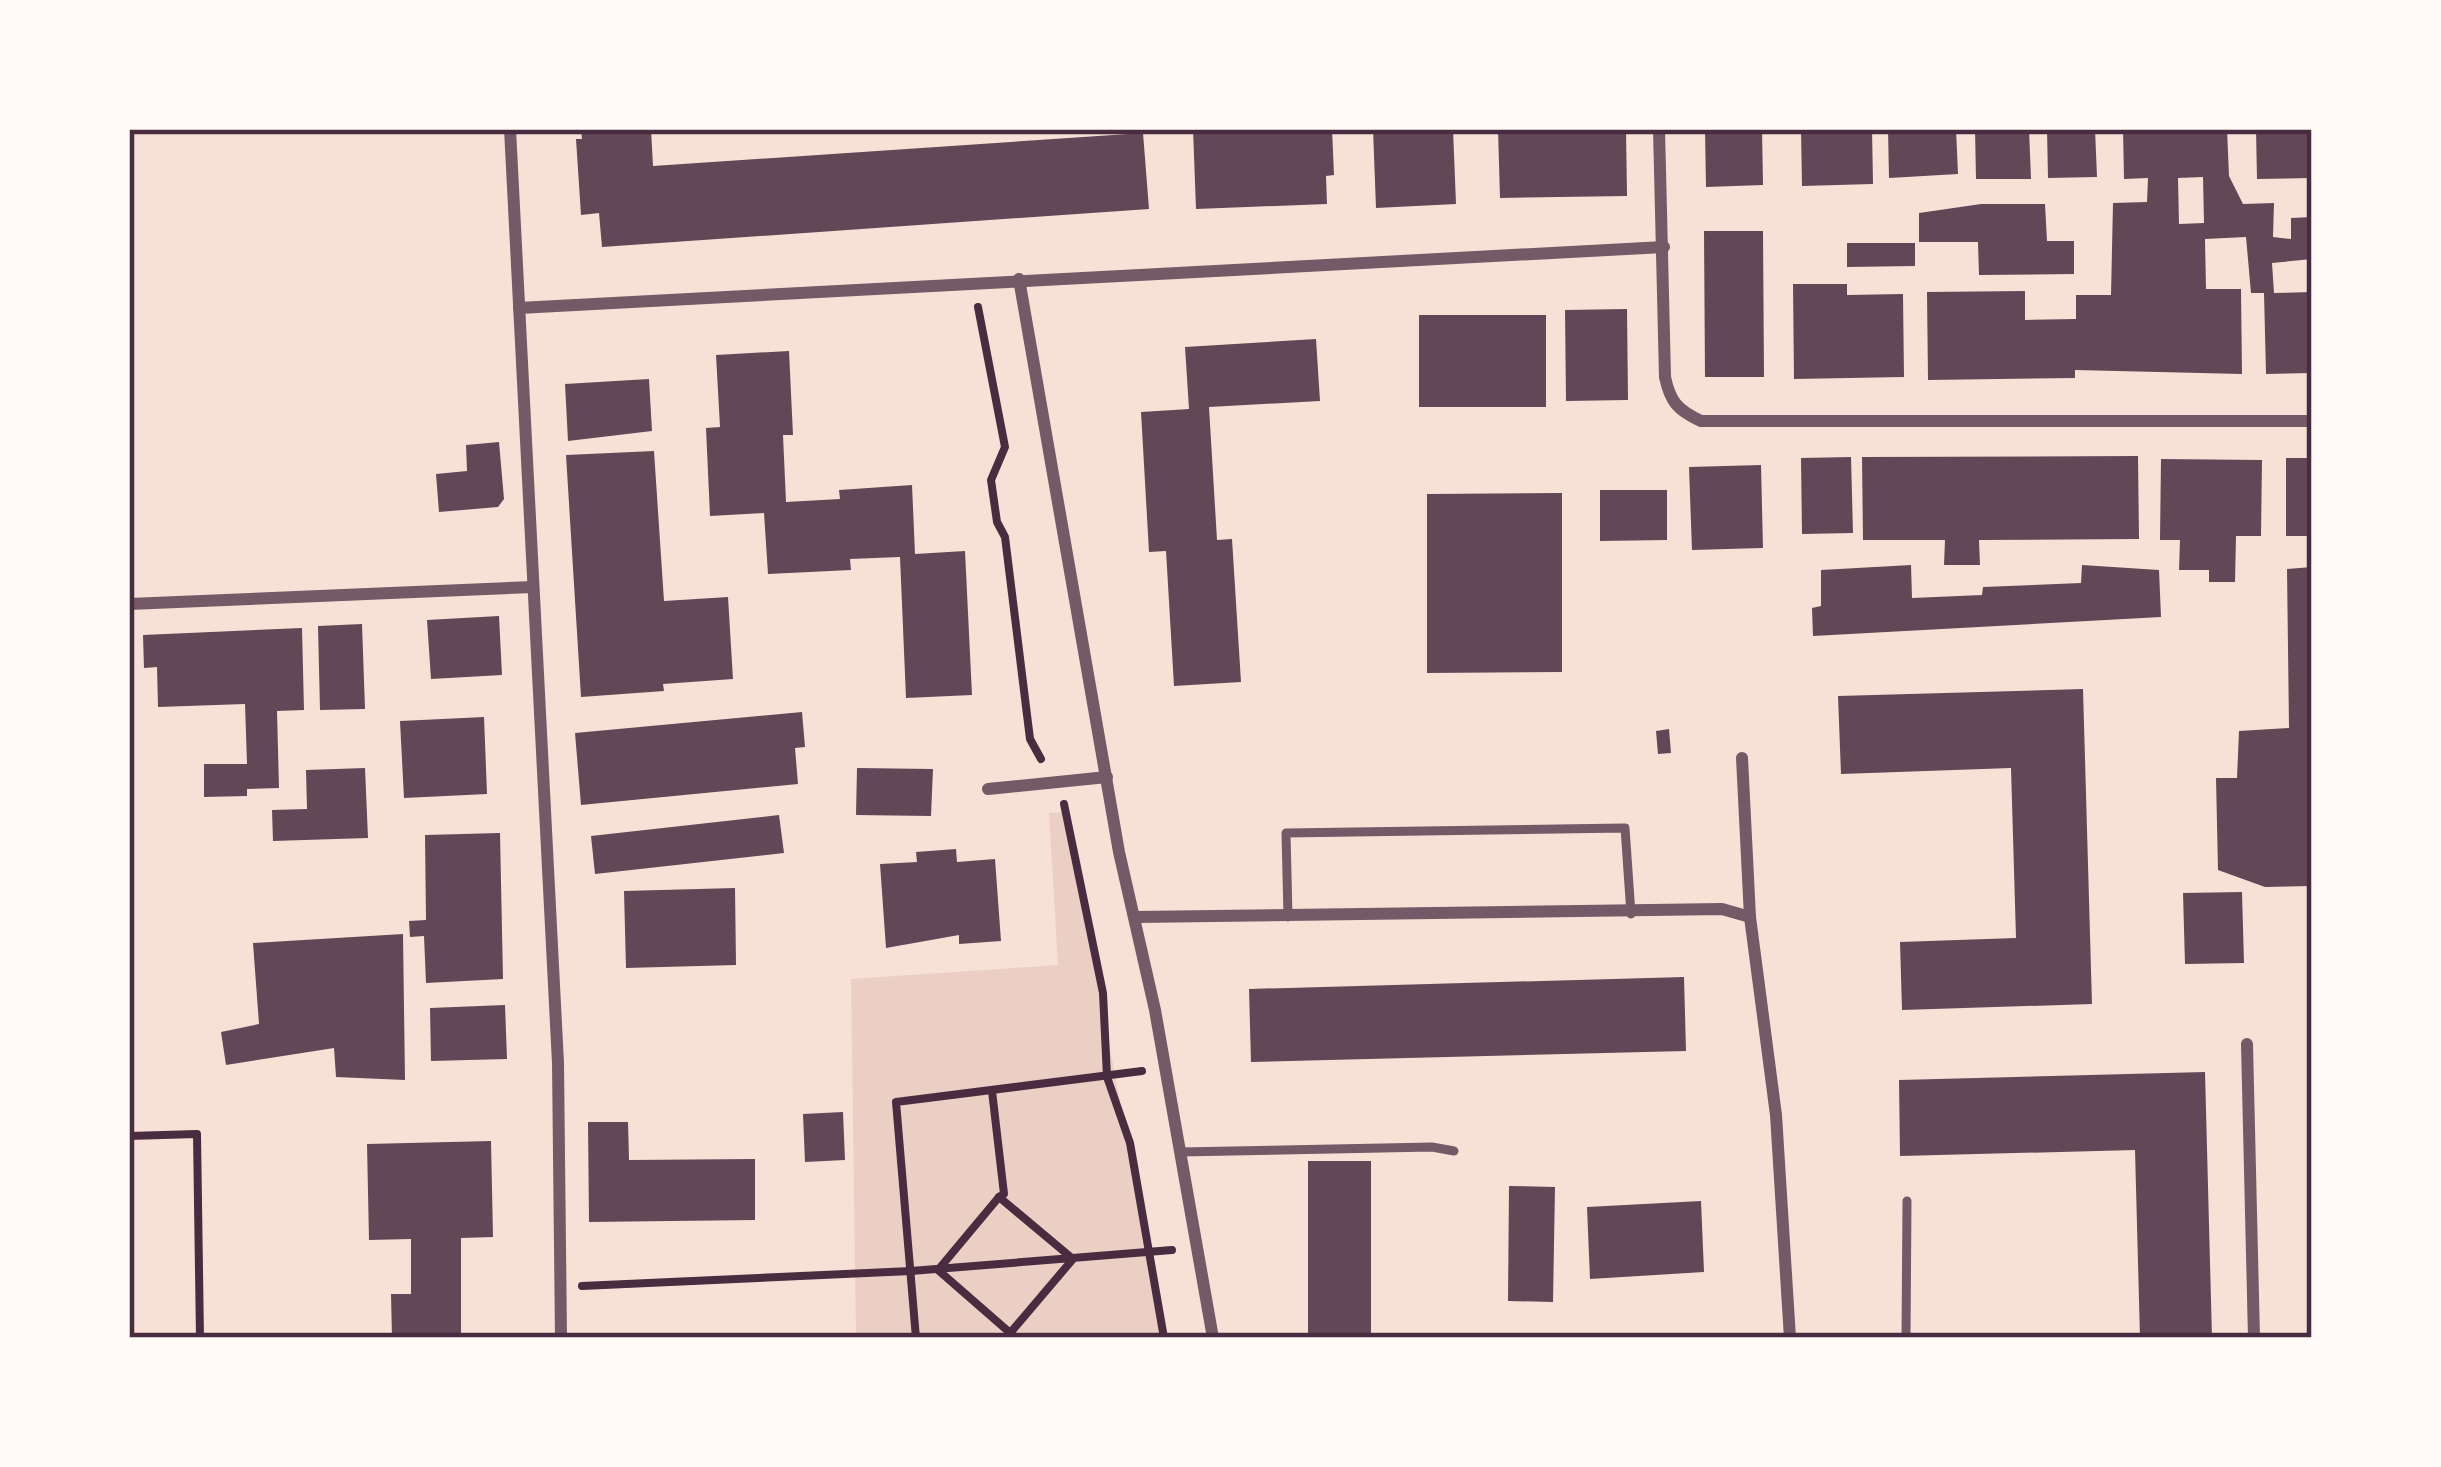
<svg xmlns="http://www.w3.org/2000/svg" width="2441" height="1467" font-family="'Open Sans',sans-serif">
<rect width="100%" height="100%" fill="#f7e1d7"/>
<polygon fill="#ebcfc5" points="1066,812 1164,1338 856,1338 851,979 1058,965 1049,813"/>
<g fill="#644757" fill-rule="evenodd">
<polygon points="581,129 651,129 653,166 1143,133 1149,209 602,247 599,213 581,215 576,139 582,139"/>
<polygon points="1193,129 1332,129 1334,175 1326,176 1327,204 1196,209"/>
<polygon points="1373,129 1453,129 1456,204 1376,208"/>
<polygon points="1498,129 1626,129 1627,196 1500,198"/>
<polygon points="1705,129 1762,129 1763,185 1706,187"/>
<polygon points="1801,129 1872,129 1873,184 1802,186"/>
<polygon points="1888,129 1956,129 1958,174 1889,178"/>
<polygon points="1975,129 2029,129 2031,179 1976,179"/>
<polygon points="2047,129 2095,129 2097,177 2048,178"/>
<path d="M 2123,129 L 2227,129 L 2229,176 L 2243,204 L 2274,203 L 2273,237 L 2291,239 L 2291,218 L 2312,217 L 2312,259 L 2272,263 L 2274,293 L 2312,292 L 2312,373 L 2266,374 L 2264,293 L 2251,293 L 2246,237 L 2205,239 L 2206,289 L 2241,289 L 2242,374 L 2075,370 L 2075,378 L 1928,380 L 1927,292 L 2025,291 L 2025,320 L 2076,319 L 2076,295 L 2111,295 L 2113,203 L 2147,202 L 2148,178 L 2124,179 ZM 2203,177 L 2204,223 L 2179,224 L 2178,178 Z"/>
<polygon points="2256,129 2312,129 2312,178 2257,179"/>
<polygon points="1981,204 2045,204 2047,241 2074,241 2074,274 1979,275 1978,242 1919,242 1919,213"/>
<polygon points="1704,231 1763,231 1764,377 1705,377"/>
<polygon points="1847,243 1915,243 1915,266 1847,267"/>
<polygon points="1793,284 1847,284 1847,295 1903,294 1904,377 1794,379"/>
<polygon points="1627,309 1628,400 1566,401 1565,310"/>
<rect x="1419" y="315" width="127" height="92"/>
<polygon points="1316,339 1320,401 1209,407 1217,540 1232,539 1241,682 1174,686 1166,551 1149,552 1141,412 1189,409 1185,347"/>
<polygon points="789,351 793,435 783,435 786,502 840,499 839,490 912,485 915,554 965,551 972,695 906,698 900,557 850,559 851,570 768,574 764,513 710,516 706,428 720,427 716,355"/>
<polygon points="649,379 652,431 568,441 565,384"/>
<polygon points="499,442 504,499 498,507 439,512 436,474 467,471 466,445"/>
<polygon points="654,451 664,601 728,597 733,679 663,684 664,691 581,697 566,455"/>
<polygon points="2138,456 2139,539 1979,540 1980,565 1944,565 1945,540 1863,540 1862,457"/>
<polygon points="1851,457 1853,533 1802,534 1801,458"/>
<rect x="2286" y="458" width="26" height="78"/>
<polygon points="2161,459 2262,460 2261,536 2236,536 2235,582 2209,582 2209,570 2179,570 2180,540 2160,540"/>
<polygon points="1761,465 1763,548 1692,550 1689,467"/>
<polygon points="1600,490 1667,490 1667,540 1600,541"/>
<polygon points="1562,493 1562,672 1427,673 1427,494"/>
<polygon points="1911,565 1912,598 1982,595 1983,587 2081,583 2082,565 2159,570 2161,617 1813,636 1812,608 1821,606 1821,570"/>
<polygon points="2312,567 2312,886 2265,887 2218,870 2216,778 2237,778 2239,731 2289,728 2287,569"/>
<polygon points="499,616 502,675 431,679 427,620"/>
<polygon points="362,624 365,709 320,710 318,626"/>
<polygon points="302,628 304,710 277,711 279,788 247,789 247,796 204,797 204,764 247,764 245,704 158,707 157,667 144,668 143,635"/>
<polygon points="2083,689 2092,1004 1902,1010 1900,942 2016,938 2011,768 1841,774 1838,696"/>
<polygon points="802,712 805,747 795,748 798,784 581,805 575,733"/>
<polygon points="484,717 487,794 404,798 400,721"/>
<polygon points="1669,729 1671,753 1658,754 1656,731"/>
<polygon points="365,768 368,838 273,841 272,810 307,809 306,770"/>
<polygon points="857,768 933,769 931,816 856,815"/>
<polygon points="779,815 784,853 595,874 591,836"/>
<polygon points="500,833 503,979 426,983 424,936 410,937 409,921 426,920 425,835"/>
<polygon points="956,849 957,862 995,859 1001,941 959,944 959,935 886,948 880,864 917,862 916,852"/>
<polygon points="735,888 736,965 626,968 624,891"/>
<polygon points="2242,892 2244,963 2185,964 2183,893"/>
<polygon points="403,934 405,1080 336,1077 334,1048 226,1065 221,1032 259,1024 253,943"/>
<polygon points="1684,977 1686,1051 1251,1062 1249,989"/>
<polygon points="505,1005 507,1059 431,1061 430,1008"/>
<polygon points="2205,1072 2212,1338 2140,1338 2135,1150 1900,1156 1899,1080"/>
<polygon points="843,1112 845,1160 805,1162 803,1114"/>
<polygon points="588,1122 628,1122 629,1160 755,1159 755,1220 589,1222"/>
<polygon points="491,1141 493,1237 461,1238 461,1338 392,1338 391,1294 411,1294 411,1239 369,1240 367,1144"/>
<rect x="1308" y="1161" width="63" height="177"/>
<polygon points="1509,1186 1555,1187 1553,1302 1508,1301"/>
<polygon points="1701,1201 1704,1272 1590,1279 1587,1207"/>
</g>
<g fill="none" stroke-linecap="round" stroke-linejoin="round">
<g stroke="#4a2c40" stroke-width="8">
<polyline points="978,307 1005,447 991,480 997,522 1005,537 1030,739 1041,759"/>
<polyline points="1064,804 1103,993 1107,1077 1130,1143 1164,1338"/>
<polyline points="992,1091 1004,1194 999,1197"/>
<polyline points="129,1136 197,1134 200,1338"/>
<polyline points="582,1286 911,1271 1172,1250"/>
<polyline points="1011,1332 1073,1259 999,1197 938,1270 1016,1338"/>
<polyline points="916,1338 896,1102 1142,1071"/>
</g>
<g stroke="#755966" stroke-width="9">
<polyline points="1288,917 1286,833 1625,828 1631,914"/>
<polyline points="1180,1152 1432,1147 1454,1151"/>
<polyline points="1906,1338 1907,1201"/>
</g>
<g stroke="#755966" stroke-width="12">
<polyline points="510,129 558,1063 561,1338"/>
<path d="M 1659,129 L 1665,377 C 1670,401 1677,410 1701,421 L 2312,421"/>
<polyline points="1019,279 1119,852 1155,1010 1213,1338"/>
<polyline points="519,308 1664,247"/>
<polyline points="129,604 532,587"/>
<polyline points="1742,758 1750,917 1776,1115 1790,1338"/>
<polyline points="988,789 1107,777"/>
<polyline points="1136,917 1722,909 1750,917"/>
<polyline points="2247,1044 2254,1338"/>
</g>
</g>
<rect width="2441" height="1467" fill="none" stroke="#fffaf5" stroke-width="264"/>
<rect x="132" y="132" width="2177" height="1203" fill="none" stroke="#4a2c40" stroke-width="4.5"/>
</svg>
